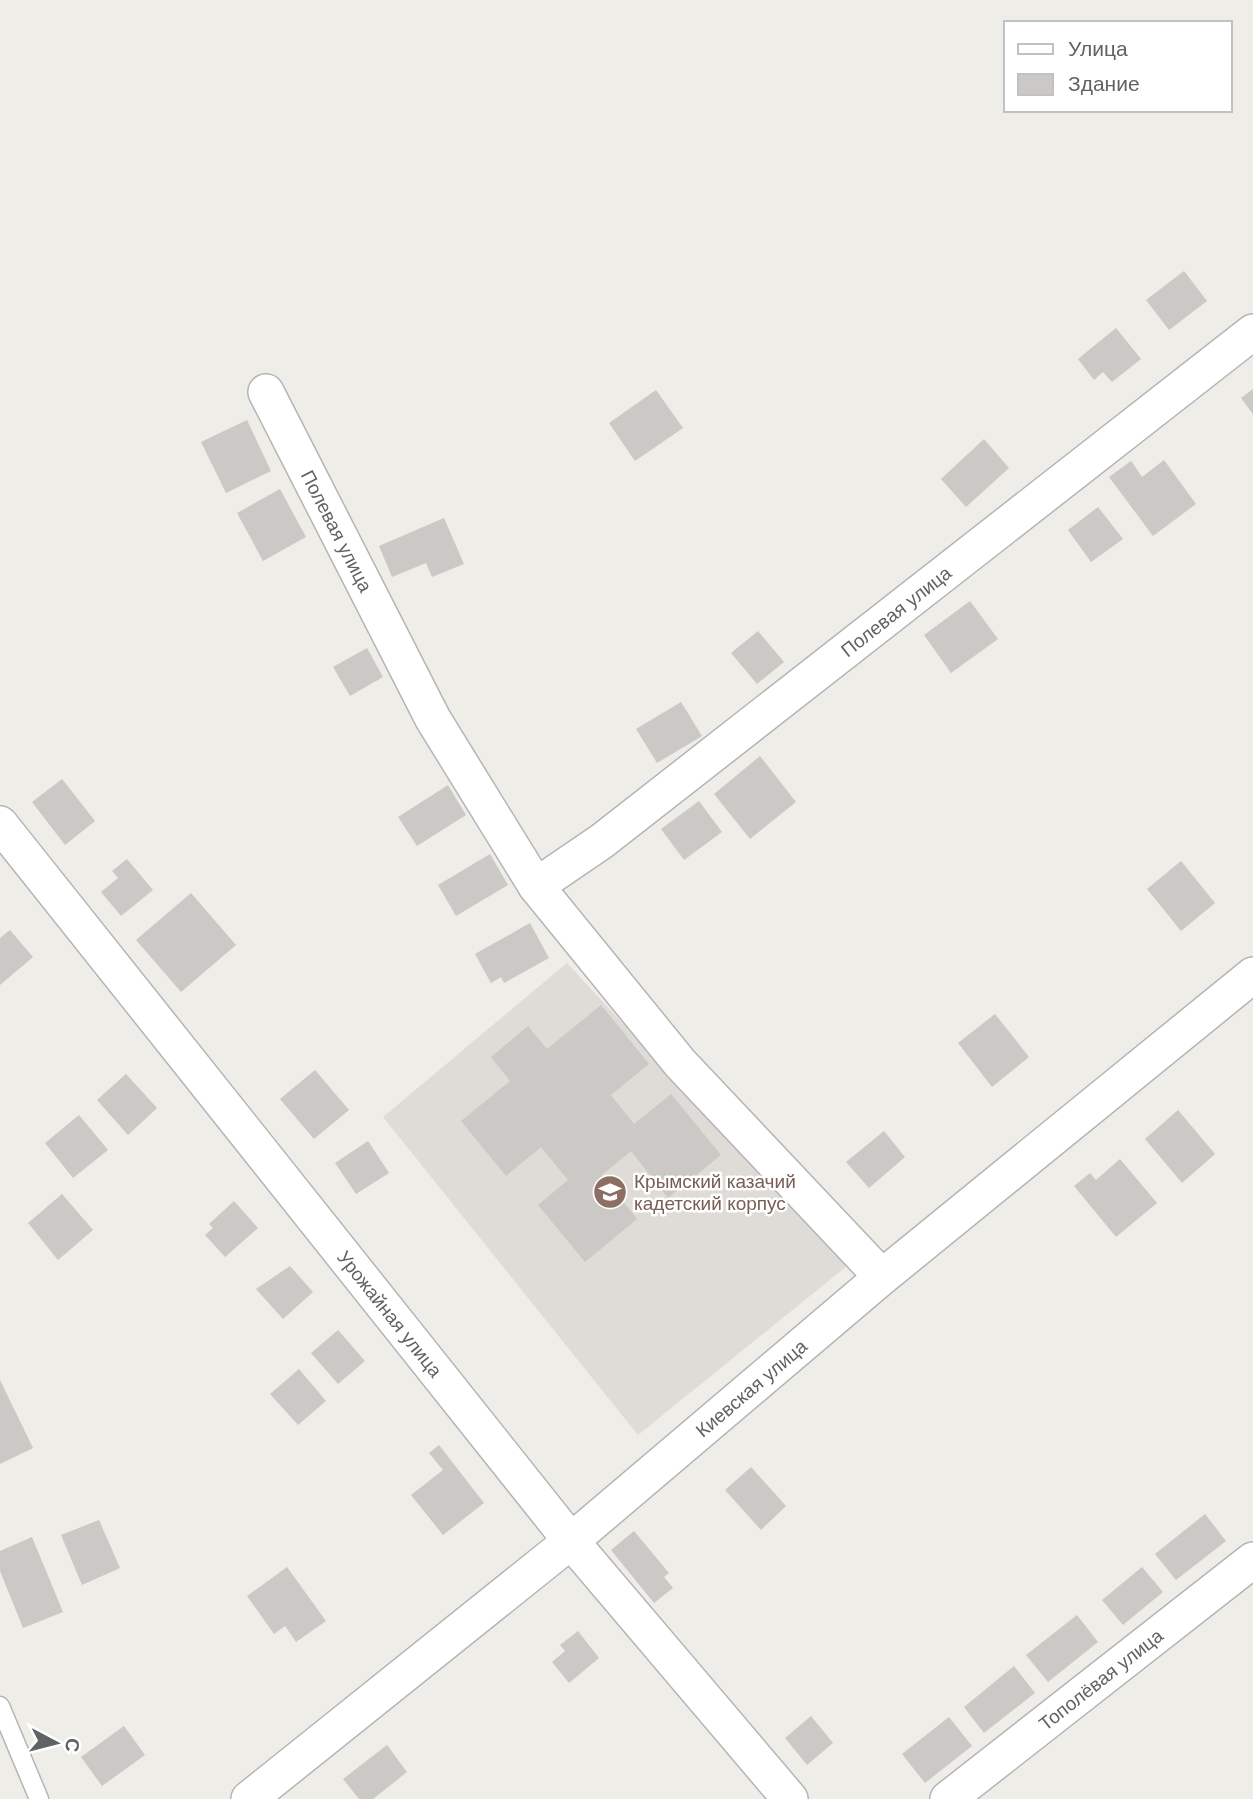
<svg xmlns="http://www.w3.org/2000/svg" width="1253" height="1799" font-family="Arial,sans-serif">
<rect width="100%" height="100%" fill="#efede8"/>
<polygon fill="#dfdcd7" points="567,963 847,1266 638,1435 383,1117"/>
<g fill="#cbc8c5">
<polygon points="1184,271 1207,301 1169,330 1146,300"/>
<polygon points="1116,328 1141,359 1112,382 1103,372 1094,380 1078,359"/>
<polygon points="1253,389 1253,414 1241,398"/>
<polygon points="656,390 683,428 635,461 609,423"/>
<polygon points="247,420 271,471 226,493 201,442"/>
<polygon points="984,439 1009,468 966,507 941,479"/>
<polygon points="1164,460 1196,504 1153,536 1109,477 1131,461 1142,477"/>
<polygon points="280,489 306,537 263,561 237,513"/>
<polygon points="1098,507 1123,539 1091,562 1068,530"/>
<polygon points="444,518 464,564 432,577 426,563 392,577 379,546"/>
<polygon points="970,601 998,639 951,673 924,635"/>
<polygon points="758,631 784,662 757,684 731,653"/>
<polygon points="367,648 383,677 350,696 333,667"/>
<polygon points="681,702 702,736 657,763 636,729"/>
<polygon points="760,756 796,802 750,839 714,794"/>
<polygon points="62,779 95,821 65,845 32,802"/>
<polygon points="448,785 466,815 417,846 398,817"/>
<polygon points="699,801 722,832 684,860 661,829"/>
<polygon points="490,854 508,885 456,916 438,885"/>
<polygon points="127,859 153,890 121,916 101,892 118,878 112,871"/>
<polygon points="1181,861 1215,903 1181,931 1147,889"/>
<polygon points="191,893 236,945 181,992 136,940"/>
<polygon points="530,923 549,958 504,983 501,977 491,983 475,954"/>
<polygon points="10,930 33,957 0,985 0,938"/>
<polygon points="601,1005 649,1064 611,1095 634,1124 671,1094 721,1155 668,1198 631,1151 602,1175 637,1219 585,1262 538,1205 568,1180 541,1147 506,1176 461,1121 510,1081 491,1057 528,1026 547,1049"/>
<polygon points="995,1014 1029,1057 992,1087 958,1043"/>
<polygon points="315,1070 349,1110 314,1139 280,1099"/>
<polygon points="126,1074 157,1108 128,1135 97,1100"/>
<polygon points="1178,1110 1215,1154 1182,1183 1145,1139"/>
<polygon points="79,1115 108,1150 73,1178 45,1143"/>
<polygon points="884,1131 905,1157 869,1188 846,1162"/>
<polygon points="368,1141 389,1173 356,1194 335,1163"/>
<polygon points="1120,1159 1157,1203 1116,1237 1074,1186 1090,1173 1096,1180"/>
<polygon points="62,1194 93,1230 58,1260 28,1223"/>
<polygon points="234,1201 258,1228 225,1257 205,1235 213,1228 209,1224"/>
<polygon points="290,1266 313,1292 283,1319 256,1289"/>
<polygon points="338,1330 365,1361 338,1384 311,1353"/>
<polygon points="299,1369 326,1401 298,1425 270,1394"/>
<polygon points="0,1380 33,1448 0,1464"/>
<polygon points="439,1445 484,1503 443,1535 411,1495 443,1470 429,1453"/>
<polygon points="751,1467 786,1506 761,1530 725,1490"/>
<polygon points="1205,1514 1226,1541 1176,1580 1155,1554"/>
<polygon points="99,1520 120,1568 82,1585 61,1535"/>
<polygon points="634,1531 669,1573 664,1577 673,1588 654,1603 611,1550"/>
<polygon points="32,1537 63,1612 23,1628 0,1571 0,1551"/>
<polygon points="287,1567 326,1621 296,1642 285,1626 274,1634 247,1596"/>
<polygon points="1142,1567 1163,1592 1123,1625 1102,1600"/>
<polygon points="1077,1615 1098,1642 1048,1682 1026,1655"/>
<polygon points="578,1631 599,1658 569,1683 552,1662 565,1651 560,1645"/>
<polygon points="1014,1666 1035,1693 984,1733 964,1707"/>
<polygon points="811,1716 833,1743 807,1765 785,1738"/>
<polygon points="949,1717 972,1746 925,1783 902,1754"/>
<polygon points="124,1726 145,1755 102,1786 81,1757"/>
<polygon points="387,1745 407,1772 373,1799 359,1799 343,1779"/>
</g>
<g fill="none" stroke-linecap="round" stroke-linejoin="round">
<g stroke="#b3b5b8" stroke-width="21">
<polyline id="service" points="0,1706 39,1799"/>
</g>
<g stroke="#b3b5b8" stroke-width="38">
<g id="minor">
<path id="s1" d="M 266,392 L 433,719 L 536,886 L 680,1063 L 882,1277"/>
<path id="s2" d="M 0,824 L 571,1541 L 790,1799"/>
<path id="s3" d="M 536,886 L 602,841 L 1253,332"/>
<path id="s4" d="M 249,1799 L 571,1541 L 882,1277 L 1253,975"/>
<path id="s5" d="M 948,1799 L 1253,1560"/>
</g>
</g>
<use href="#service" stroke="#fff" stroke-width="18"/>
<use href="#minor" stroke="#fff" stroke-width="35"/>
</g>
<defs>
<g id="university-disc" transform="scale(1.75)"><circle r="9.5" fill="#8d6e63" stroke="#fff"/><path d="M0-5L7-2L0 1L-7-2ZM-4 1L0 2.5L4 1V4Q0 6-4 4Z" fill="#fff"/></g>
</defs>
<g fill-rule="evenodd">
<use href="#university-disc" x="610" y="1192"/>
</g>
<g text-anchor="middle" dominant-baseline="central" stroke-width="5" stroke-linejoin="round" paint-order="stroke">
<g font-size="19" fill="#5f6366" stroke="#fff">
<text stroke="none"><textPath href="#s1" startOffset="156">Полевая улица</textPath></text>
<text stroke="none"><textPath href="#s3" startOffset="453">Полевая улица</textPath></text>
<text stroke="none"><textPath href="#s2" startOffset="626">Урожайная улица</textPath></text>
<text stroke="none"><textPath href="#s4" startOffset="649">Киевская улица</textPath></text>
<text stroke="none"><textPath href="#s5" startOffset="194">Тополёвая улица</textPath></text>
</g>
<g font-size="19" fill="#785e54" stroke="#fff" text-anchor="start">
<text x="634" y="1181">Крымский казачий<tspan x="634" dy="22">кадетский корпус</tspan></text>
</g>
</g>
<rect x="1004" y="21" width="228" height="91" fill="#ffffff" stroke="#bfc1c2" stroke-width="2"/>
<rect x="1018" y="44" width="35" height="10" fill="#ffffff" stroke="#bfc1c2" stroke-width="2"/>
<text x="1068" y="56" font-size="21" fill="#5f6366">Улица</text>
<rect x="1018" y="74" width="35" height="21" fill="#cbc8c5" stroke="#bfc1c2" stroke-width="2"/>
<text x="1068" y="91" font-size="21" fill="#5f6366">Здание</text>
<g transform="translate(56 1743) rotate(97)" stroke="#ffffff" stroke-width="5" paint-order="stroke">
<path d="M0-5L12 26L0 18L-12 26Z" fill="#5f6366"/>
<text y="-10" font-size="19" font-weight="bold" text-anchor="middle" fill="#5f6366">С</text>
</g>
</svg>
